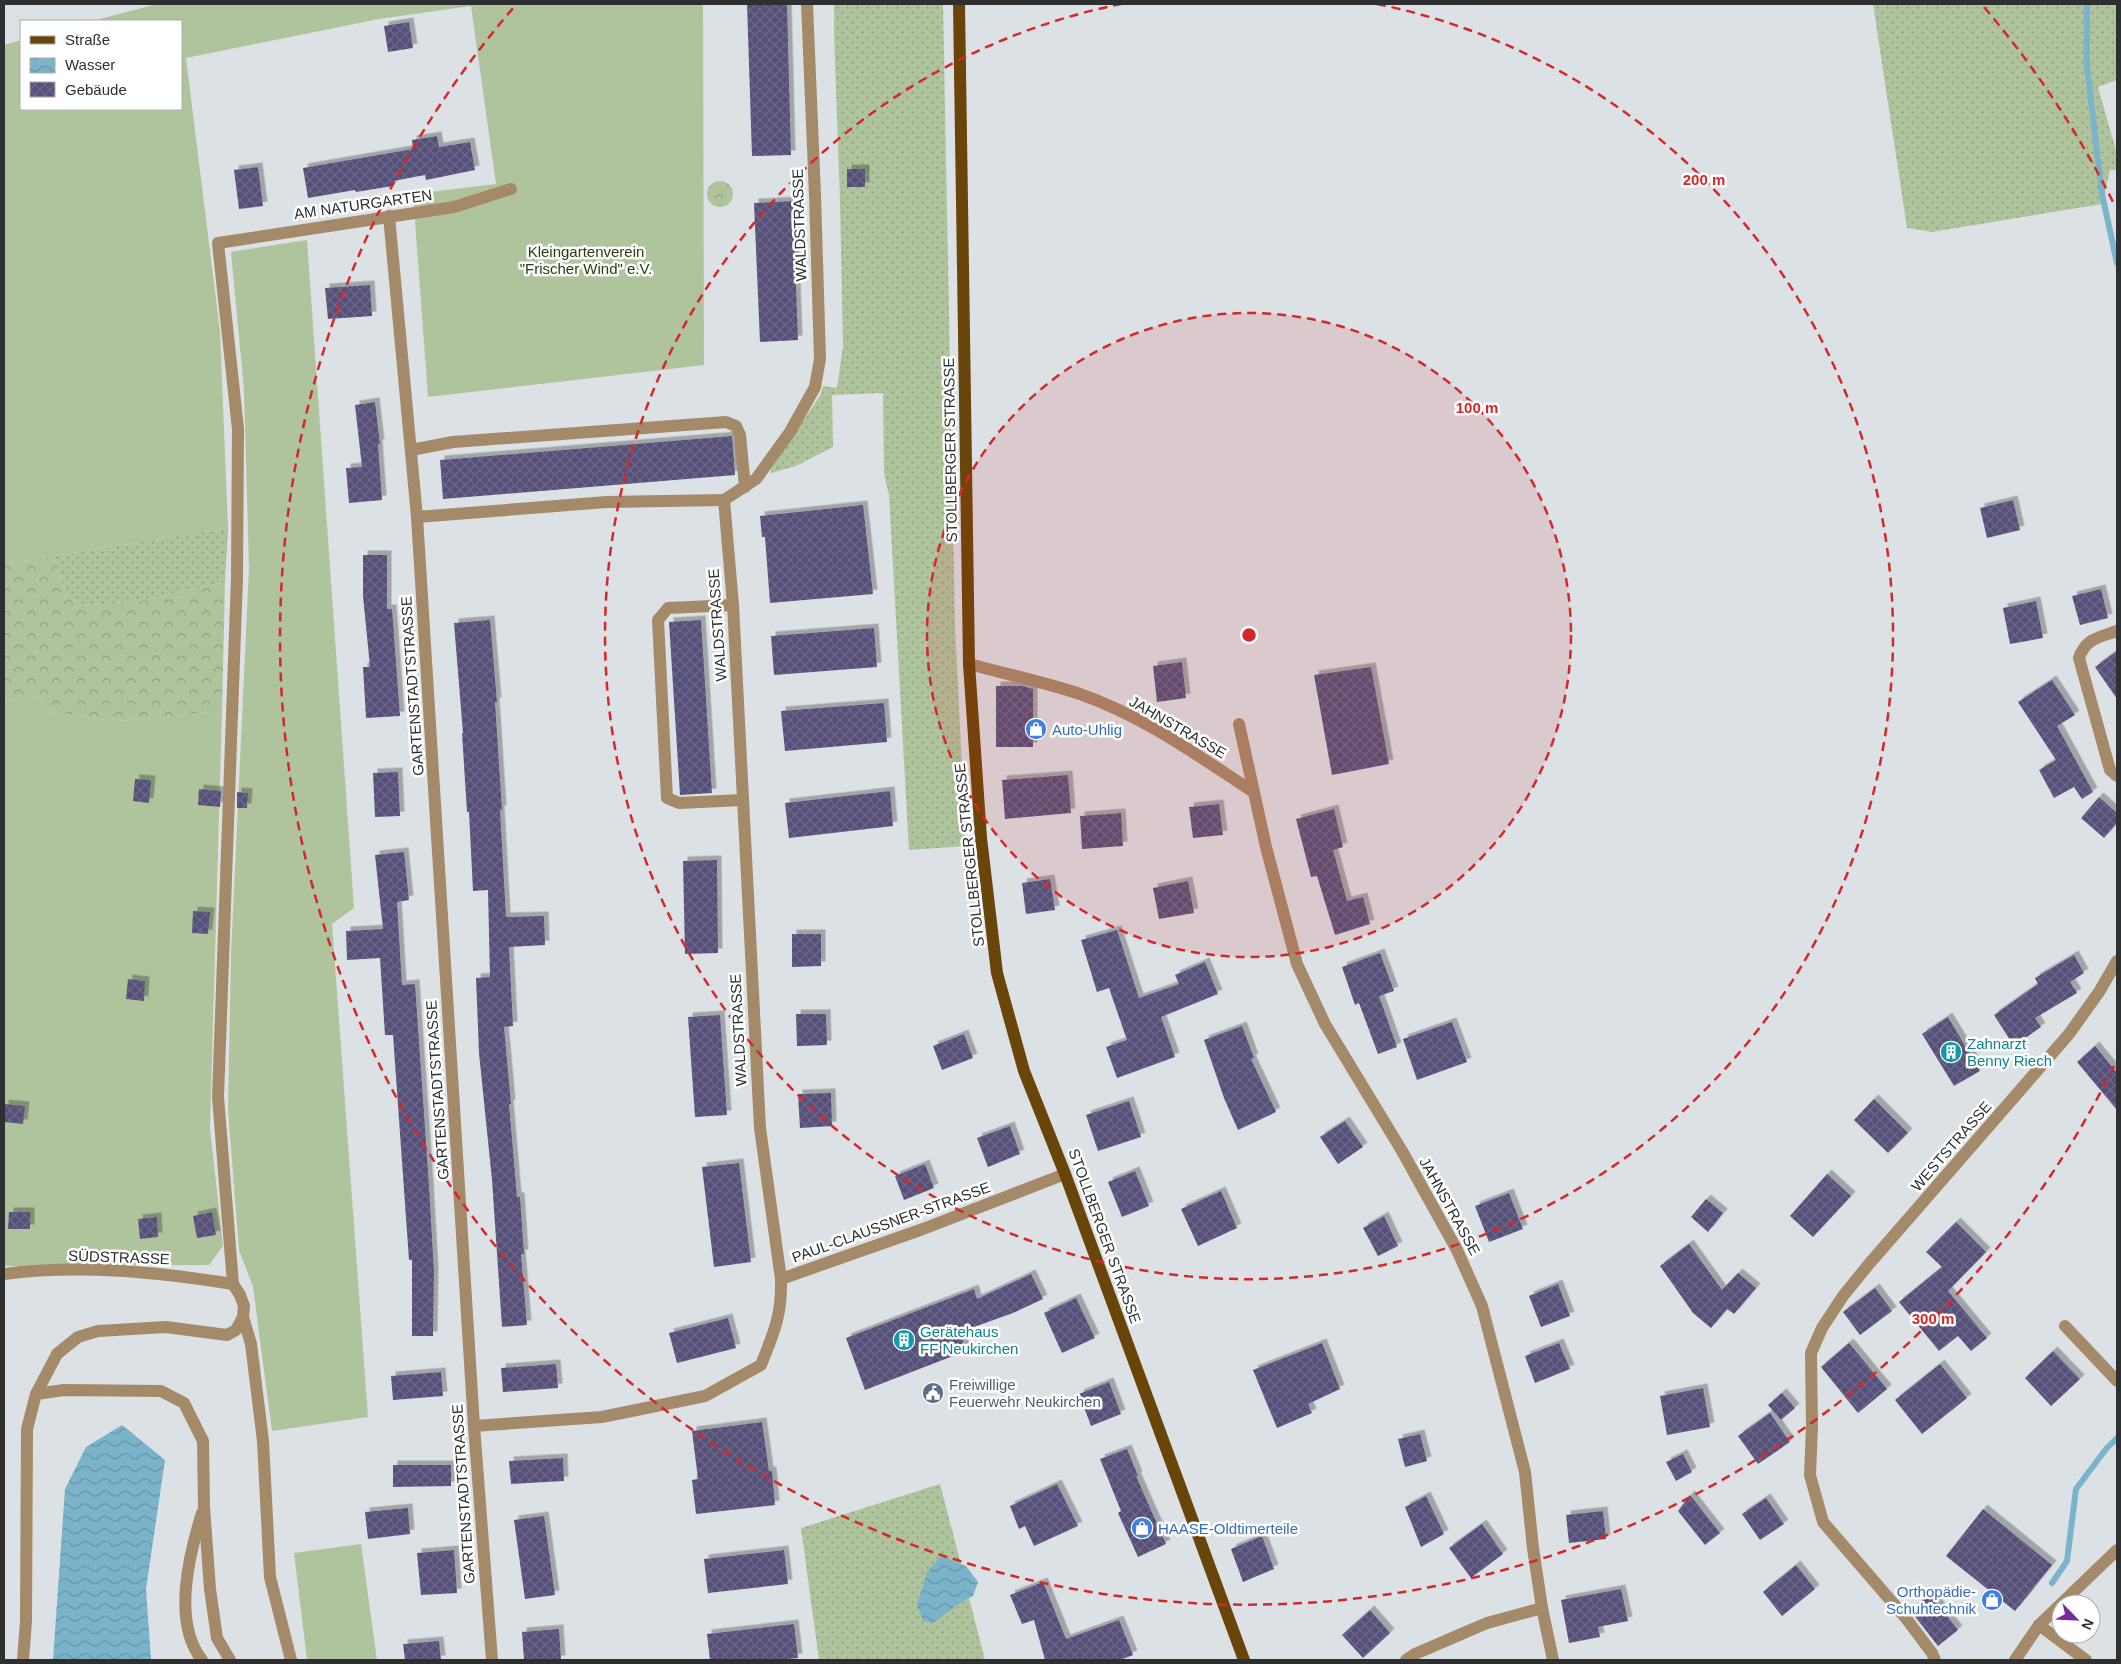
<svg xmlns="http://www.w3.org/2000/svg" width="2121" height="1664" font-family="Helvetica,sans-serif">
<defs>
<pattern id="grass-dots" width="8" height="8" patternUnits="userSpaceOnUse" patternTransform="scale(1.25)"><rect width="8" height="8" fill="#afc49d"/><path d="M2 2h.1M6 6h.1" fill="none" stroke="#8fa081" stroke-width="1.8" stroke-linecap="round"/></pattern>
<pattern id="forest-crowns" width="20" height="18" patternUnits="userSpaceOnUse" patternTransform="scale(1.25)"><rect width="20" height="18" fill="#afc49d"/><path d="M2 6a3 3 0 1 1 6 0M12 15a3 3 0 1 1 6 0" fill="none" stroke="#8fa081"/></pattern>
<pattern id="water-waves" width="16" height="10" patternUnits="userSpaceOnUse" patternTransform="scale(1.25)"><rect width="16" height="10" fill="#7bb4ca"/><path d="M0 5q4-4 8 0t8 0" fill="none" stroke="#6593a5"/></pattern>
<pattern id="building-cross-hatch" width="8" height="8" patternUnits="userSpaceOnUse" patternTransform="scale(1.25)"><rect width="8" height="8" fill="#57507a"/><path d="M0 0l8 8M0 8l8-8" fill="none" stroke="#6c6788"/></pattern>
<filter id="shadow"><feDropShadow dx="4.5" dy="-4.5" stdDeviation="0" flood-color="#0004"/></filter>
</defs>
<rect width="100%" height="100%" fill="#dbe1e5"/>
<g fill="url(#grass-dots)">
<polygon points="834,4 943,4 955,627 966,846 909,850 889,495 884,474 883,393 832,395 833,447 796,466 771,473 771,469 821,394 823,386 837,388 843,346 840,200 834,34"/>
<polygon points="1873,4 2117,4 2117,80 2098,87 2117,154 2117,170 2110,170 2102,204 1932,232 1907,228"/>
<polygon points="228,528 225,582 147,600 81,606 66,595 54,556"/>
<polygon points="940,1484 961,1564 941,1557 960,1603 969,1598 985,1660 819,1660 801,1528"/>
</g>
<g fill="url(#forest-crowns)">
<circle cx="720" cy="194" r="13"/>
<polygon points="54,556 66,595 81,606 147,600 225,582 222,712 117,721 53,713 43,705 40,696 4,700 4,564"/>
</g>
<g fill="#afc49d">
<polygon points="157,4 703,4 704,365 428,397 413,194 496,184 471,6 379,19 186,58 220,332 228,528 4,564 4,45 21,40 21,109 181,109 181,21 92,21"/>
<polygon points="307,240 354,908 332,924 368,1417 272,1431 253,1287 239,1250 228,1110 231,954 249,568 244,390 231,252"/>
<polygon points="40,696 43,705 53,713 117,721 222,712 210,1128 223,1246 209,1265 4,1266 4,700"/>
<polygon points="361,1544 377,1660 307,1660 294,1553"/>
</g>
<g fill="url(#water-waves)">
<polygon points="122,1425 165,1460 146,1589 151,1660 53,1660 65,1489 86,1447"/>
<polygon points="941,1556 966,1566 978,1582 973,1596 960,1603 933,1623 923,1621 917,1605 927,1572"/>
</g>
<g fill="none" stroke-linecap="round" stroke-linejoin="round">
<g stroke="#7bb4ca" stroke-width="6">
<polyline points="2087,4 2087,67 2102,194 2117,263"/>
<polyline points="2052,1583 2067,1561 2076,1489 2106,1449 2117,1438"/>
</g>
</g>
<g fill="url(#building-cross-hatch)" filter="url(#shadow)">
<polygon points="747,4 787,4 791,155 752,156"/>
<polygon points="409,22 413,48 388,52 384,26"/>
<polygon points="437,136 439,147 470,142 475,170 426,180 425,175 393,181 393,186 356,192 355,190 308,198 303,168 413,149 412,140"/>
<polygon points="258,167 263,206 239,209 234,170"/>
<rect x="847" y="169" width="18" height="18"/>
<polygon points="793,201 798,340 760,342 754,203"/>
<polygon points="370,285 372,316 328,319 325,288"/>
<polygon points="375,402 380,444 378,444 382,500 349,503 346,468 362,467 355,405"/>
<polygon points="732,436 735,475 443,499 440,460"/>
<polygon points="2013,500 2020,530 1987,538 1980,508"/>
<polygon points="863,505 873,594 770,603 765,537 762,537 760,516"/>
<polygon points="363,555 387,555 387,609 392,609 400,716 366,718 363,667 370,667 363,596"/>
<polygon points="2101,589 2108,618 2080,625 2072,596"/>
<polygon points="2036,601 2043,638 2010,644 2003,608"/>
<polygon points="490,620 497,702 495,702 502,810 500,810 506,917 544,916 545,945 509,947 513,1026 504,1027 511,1104 509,1104 517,1197 520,1197 524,1254 521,1254 527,1325 502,1327 492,1180 479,1053 476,978 490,977 488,890 473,891 469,812 467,812 462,733 463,733 454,623"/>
<polygon points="701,620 712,793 680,795 669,622"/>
<polygon points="874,628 877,667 774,675 771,636"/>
<polygon points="2117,651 2117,699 2095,667"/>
<polygon points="1182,662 1186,698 1157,702 1153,666"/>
<polygon points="1371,667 1389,764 1332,775 1314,675"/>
<polygon points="2052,680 2075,715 2057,726 2093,792 2082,799 2074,787 2054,798 2039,770 2056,760 2018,702"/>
<polygon points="996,686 1023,686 1033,689 1033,747 996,747"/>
<polygon points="884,703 887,742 785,751 781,711"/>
<polygon points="398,772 400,816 375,817 373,773"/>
<polygon points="1068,775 1071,813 1005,819 1002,780"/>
<polygon points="135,779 151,780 149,803 133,801"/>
<polygon points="199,789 221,791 220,807 198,805"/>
<polygon points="890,791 893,826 789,838 785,803"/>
<polygon points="237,792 248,793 247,808 237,808"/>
<polygon points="2099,797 2117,813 2117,823 2104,838 2081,818"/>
<polygon points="1219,804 1223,835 1193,838 1189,807"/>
<polygon points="1334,809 1343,847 1333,850 1347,901 1363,897 1370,924 1335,935 1317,876 1311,877 1296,819"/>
<polygon points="1121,813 1123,846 1082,849 1080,816"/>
<polygon points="404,852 409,900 397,902 402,985 415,984 429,1185 434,1272 433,1336 412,1336 412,1260 409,1260 393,1035 385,1035 380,958 347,960 346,931 383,929 375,855"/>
<polygon points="717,860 718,953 685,954 683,861"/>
<polygon points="1050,879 1055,910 1026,914 1022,883"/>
<polygon points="1188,881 1194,913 1159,919 1153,888"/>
<polygon points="193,911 210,912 208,934 192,933"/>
<polygon points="1117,930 1139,998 1179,984 1175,975 1205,962 1218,994 1161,1017 1175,1057 1117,1078 1106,1047 1127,1040 1109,988 1097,992 1081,940"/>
<polygon points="792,934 821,934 821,966 792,967"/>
<polygon points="1380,953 1394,991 1379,996 1397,1047 1378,1054 1359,1003 1355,1005 1342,967"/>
<polygon points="2074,955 2084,973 2070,982 2077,993 2035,1018 2041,1027 2014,1046 1994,1015 2038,984 2035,978"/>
<polygon points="128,979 145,981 144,1001 126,999"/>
<polygon points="796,1014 826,1014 827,1045 797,1046"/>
<polygon points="720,1015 727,1115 695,1117 688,1017"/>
<polygon points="1948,1017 1980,1071 1954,1086 1922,1034"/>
<polygon points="1452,1022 1467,1062 1417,1080 1403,1039"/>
<polygon points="1242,1026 1254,1058 1251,1059 1276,1112 1238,1130 1224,1098 1204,1040"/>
<polygon points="964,1034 973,1058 942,1070 933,1046"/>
<polygon points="2095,1046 2117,1073 2117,1110 2077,1062"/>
<polygon points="831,1093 832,1126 800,1128 798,1094"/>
<polygon points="1874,1099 1908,1133 1888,1153 1854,1120"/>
<polygon points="1129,1101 1141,1137 1098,1151 1086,1115"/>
<polygon points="4,1104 25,1106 23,1124 4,1122"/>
<polygon points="1345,1121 1363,1147 1338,1164 1320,1137"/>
<polygon points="1010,1126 1020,1154 988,1167 977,1138"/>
<polygon points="739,1163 751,1262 714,1267 702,1167"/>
<polygon points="925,1164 934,1188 904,1200 895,1176"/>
<polygon points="1135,1171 1149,1206 1122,1217 1108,1182"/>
<polygon points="1827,1174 1851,1196 1813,1237 1790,1216"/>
<polygon points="1221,1191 1237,1228 1198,1246 1181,1209"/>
<polygon points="1509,1193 1523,1229 1489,1242 1475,1206"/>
<polygon points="1706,1199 1723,1213 1708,1232 1691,1217"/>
<polygon points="9,1212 30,1212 30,1229 8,1229"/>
<polygon points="212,1212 216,1235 197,1238 193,1216"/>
<polygon points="1384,1216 1398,1246 1378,1256 1363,1228"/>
<polygon points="157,1217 158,1237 140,1239 138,1219"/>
<polygon points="1956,1222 1986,1252 1948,1291 1987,1338 1971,1351 1958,1336 1939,1351 1899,1302 1942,1267 1926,1252"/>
<polygon points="1689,1244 1722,1290 1738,1273 1756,1288 1734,1314 1727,1309 1711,1328 1693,1313 1660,1266"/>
<polygon points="1031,1274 1043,1299 1013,1313 960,1332 966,1351 865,1390 846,1338 974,1289 977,1299"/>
<polygon points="1558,1284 1570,1316 1541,1327 1529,1296"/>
<polygon points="1875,1288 1892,1311 1860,1335 1843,1312"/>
<polygon points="1076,1298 1095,1338 1062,1353 1044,1313"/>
<polygon points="728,1318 736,1348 677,1363 669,1333"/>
<polygon points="1322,1343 1340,1389 1308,1404 1312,1413 1277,1428 1253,1370"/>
<polygon points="1559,1343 1570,1369 1535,1383 1525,1356"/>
<polygon points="1849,1343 1887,1389 1858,1413 1821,1367"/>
<polygon points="2053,1351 2080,1379 2051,1406 2025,1378"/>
<polygon points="556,1364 558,1388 503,1392 501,1368"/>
<polygon points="1940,1364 1967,1398 1922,1434 1895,1400"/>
<polygon points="441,1372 443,1396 393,1400 391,1376"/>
<polygon points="1109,1382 1121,1414 1091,1426 1079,1394"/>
<polygon points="1703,1388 1710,1427 1667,1435 1660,1396"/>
<polygon points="1782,1393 1795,1408 1781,1420 1768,1405"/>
<polygon points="1770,1413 1790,1442 1758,1464 1738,1436"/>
<polygon points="762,1422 769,1471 772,1471 775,1505 696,1514 692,1480 698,1479 692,1431"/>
<polygon points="1420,1434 1427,1461 1405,1467 1398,1439"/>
<polygon points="1127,1449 1138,1476 1136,1476 1166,1544 1138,1557 1118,1513 1121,1511 1100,1459"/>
<polygon points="1683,1454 1692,1472 1676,1481 1666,1462"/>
<polygon points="563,1458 564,1481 511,1484 509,1461"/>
<polygon points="393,1465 451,1465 451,1486 393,1487"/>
<polygon points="1057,1484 1078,1526 1034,1546 1025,1526 1019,1529 1010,1506"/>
<polygon points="1690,1495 1720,1533 1705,1545 1678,1511"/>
<polygon points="1426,1496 1444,1534 1421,1547 1405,1507"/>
<polygon points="1766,1498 1784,1524 1760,1540 1742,1514"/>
<polygon points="408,1508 410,1534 368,1539 365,1512"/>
<polygon points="1983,1509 2052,1565 2015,1611 1946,1556"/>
<polygon points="1603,1511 1606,1539 1569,1543 1566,1515"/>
<polygon points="544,1516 555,1595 525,1599 514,1520"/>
<polygon points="1482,1524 1503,1554 1471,1578 1449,1548"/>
<polygon points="1262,1536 1274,1569 1243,1582 1231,1549"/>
<polygon points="454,1550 457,1593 421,1595 417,1553"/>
<polygon points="784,1550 788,1584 708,1593 704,1559"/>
<polygon points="1796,1565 1815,1589 1782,1616 1763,1592"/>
<polygon points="1043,1582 1066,1639 1119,1620 1133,1655 1120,1660 1045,1660 1034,1620 1022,1624 1010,1595"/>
<polygon points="1621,1589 1628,1621 1598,1627 1600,1637 1569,1643 1561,1600"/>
<polygon points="1930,1594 1958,1630 1938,1646 1910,1610"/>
<polygon points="1370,1610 1390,1633 1363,1658 1342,1635"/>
<polygon points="794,1624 798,1658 779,1660 710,1660 707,1634"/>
<polygon points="559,1629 561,1660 524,1660 522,1632"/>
<polygon points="439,1641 441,1660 405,1660 403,1644"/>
</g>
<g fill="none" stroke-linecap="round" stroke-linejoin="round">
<g stroke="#a58a69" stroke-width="12">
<polyline points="389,216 417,517 474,1426 492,1660"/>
<polyline points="411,450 453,442 726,422 736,426 740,435 745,487"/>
<polyline points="417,517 607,502 724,500"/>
<polyline points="733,605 668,608 658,620 667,798 679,803 742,800"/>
<path d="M 2117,631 C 2100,637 2086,638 2079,658 L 2110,770 L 2117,776"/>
<path d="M 969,664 C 1006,674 1044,682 1080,694 C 1143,716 1197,755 1252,791"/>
<polyline points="1239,724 1266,847 1297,964 1325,1024 1402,1151 1457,1250 1482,1306 1525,1472 1533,1548 1542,1608 1553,1660"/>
<path d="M 4,1274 C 79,1264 158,1272 233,1284"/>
<polyline points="781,1279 760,1128 733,605 724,500 756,479 790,432 815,387 820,359 815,195 807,4"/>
<polyline points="2065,1326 2117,1381"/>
<polyline points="36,1394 64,1390 161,1391 184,1403 203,1441 204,1507 210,1589 217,1638 230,1660"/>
<path d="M 474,1426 L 602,1417 L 705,1396 L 761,1365 C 774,1332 782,1315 781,1279 L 923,1229 L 1065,1174"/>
<polyline points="2039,1625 2086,1660"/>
<polyline points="23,1660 26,1621 27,1429 36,1394 57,1354 78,1337 98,1331 166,1327 227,1335 236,1330 243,1317"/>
<path d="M 202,1660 C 172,1622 189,1555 202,1513"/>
<polyline points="291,1660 270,1577 263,1441 251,1344 243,1317 244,1306 240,1295 233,1284 218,1097 237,578 238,429 218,243 454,207 511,189"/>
<polyline points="1406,1660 1415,1654 1487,1623 1542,1608"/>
<polyline points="1935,1660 1932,1653 1905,1617 1823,1522 1810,1475 1812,1426 1811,1353 1822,1328 1843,1296 1869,1264 2069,1034 2099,992 2117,961"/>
<polyline points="2015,1660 2039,1625 2117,1550"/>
</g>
<polyline stroke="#6a4509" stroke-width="12" points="959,4 969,664 981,838 997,973 1024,1071 1065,1174 1244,1660"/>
</g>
<circle cx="1249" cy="635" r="322" fill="#d62828" fill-opacity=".12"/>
<g fill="none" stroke="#d62828" stroke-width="2.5" stroke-dasharray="9 6">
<circle cx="1249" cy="635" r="322"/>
<path d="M1377 4A644 644 0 1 1 1121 4"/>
<path d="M2114 1066A967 967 0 1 1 514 7M1984 7A967 967 0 0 1 2114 204"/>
</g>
<defs>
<g id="shop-disc" transform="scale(1.125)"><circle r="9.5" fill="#3f7fe0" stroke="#fff"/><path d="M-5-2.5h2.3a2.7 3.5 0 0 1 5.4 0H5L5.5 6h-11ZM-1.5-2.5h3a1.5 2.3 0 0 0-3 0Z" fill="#fff"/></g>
<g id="building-disc" transform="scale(1.125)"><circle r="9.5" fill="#0f9aa8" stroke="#fff"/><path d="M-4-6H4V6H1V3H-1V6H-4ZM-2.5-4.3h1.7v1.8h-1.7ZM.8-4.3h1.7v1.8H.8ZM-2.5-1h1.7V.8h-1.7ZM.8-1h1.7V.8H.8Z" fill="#fff"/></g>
<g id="civic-disc" transform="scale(1.125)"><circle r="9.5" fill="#5c6f8a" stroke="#fff"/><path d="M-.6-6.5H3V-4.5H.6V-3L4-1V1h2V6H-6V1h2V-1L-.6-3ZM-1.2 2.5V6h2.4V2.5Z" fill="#fff"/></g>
</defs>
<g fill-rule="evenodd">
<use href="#shop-disc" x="1036" y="729"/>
<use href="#building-disc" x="1951" y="1052"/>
<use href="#building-disc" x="904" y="1340"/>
<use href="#civic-disc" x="933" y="1393"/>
<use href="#shop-disc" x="1142" y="1528"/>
<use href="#shop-disc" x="1992" y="1600"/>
</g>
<g text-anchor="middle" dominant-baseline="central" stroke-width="5" stroke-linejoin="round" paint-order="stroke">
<g font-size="15" fill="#2d2f31" stroke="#fff">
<text transform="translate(363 204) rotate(-8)">AM NATURGARTEN</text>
<text transform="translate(799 225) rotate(-92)">WALDSTRASSE</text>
<text transform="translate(950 450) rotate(-91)">STOLLBERGER STRASSE</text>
<text transform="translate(717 625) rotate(-94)">WALDSTRASSE</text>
<text transform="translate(412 686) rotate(-94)">GARTENSTADTSTRASSE</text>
<text transform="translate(1178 727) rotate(30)">JAHNSTRASSE</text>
<text transform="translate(969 855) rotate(-96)">STOLLBERGER STRASSE</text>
<text transform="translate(738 1030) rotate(-93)">WALDSTRASSE</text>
<text transform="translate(437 1090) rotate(-94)">GARTENSTADTSTRASSE</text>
<text transform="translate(1951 1146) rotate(-49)">WESTSTRASSE</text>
<text transform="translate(1450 1206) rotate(61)">JAHNSTRASSE</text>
<text transform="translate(891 1222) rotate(-20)">PAUL-CLAUSSNER-STRASSE</text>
<text transform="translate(1105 1236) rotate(70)">STOLLBERGER STRASSE</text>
<text transform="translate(119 1257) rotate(2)">SÜDSTRASSE</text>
<text transform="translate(463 1494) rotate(-94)">GARTENSTADTSTRASSE</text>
</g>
<g font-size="15" fill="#293e0d" stroke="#fff">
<text x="586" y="251">Kleingartenverein<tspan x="586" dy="17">"Frischer Wind" e.V.</tspan></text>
</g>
<g font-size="15" fill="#366cbe" stroke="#fff" text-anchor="start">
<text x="1052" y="729">Auto-Uhlig</text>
<text x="1158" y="1528">HAASE-Oldtimerteile</text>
<text x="1976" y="1591" text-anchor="end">Orthopädie-<tspan x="1976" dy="17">Schuhtechnik</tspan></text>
</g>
<g font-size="15" fill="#0d838f" stroke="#fff" text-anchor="start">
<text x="1967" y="1043">Zahnarzt<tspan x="1967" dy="17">Benny Riech</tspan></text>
<text x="920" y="1331">Gerätehaus<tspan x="920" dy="17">FF Neukirchen</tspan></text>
</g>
<g font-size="15" fill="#4e5e75" stroke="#fff" text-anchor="start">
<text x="949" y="1384">Freiwillige<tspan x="949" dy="17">Feuerwehr Neukirchen</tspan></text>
</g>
</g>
<circle cx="1249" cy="635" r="8" fill="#d62828" stroke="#fff" stroke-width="2.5"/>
<g font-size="15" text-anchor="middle" font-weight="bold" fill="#d62828" stroke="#fff" stroke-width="5" stroke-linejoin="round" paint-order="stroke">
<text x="1704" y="185">200 m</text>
<text x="1477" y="413">100 m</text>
<text x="1933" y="1324">300 m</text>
</g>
<rect width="2121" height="1664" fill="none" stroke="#2d2f31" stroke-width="10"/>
<rect x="20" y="20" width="162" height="90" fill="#ffffff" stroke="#abacad"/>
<rect x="30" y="36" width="25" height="8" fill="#6a4509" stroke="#abacad"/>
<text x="65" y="45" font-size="15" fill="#2d2f31">Straße</text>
<rect x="30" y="58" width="25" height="15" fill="url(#water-waves)" stroke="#abacad"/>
<text x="65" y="70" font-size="15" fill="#2d2f31">Wasser</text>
<rect x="30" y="82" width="25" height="15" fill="url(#building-cross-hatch)" stroke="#abacad"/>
<text x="65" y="95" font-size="15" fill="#2d2f31">Gebäude</text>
<g transform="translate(2076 1619) rotate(114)"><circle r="24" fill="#ffffff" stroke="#abacad"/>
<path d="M0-4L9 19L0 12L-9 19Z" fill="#78299a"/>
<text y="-8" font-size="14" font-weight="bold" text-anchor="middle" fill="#2d2f31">N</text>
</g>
</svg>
